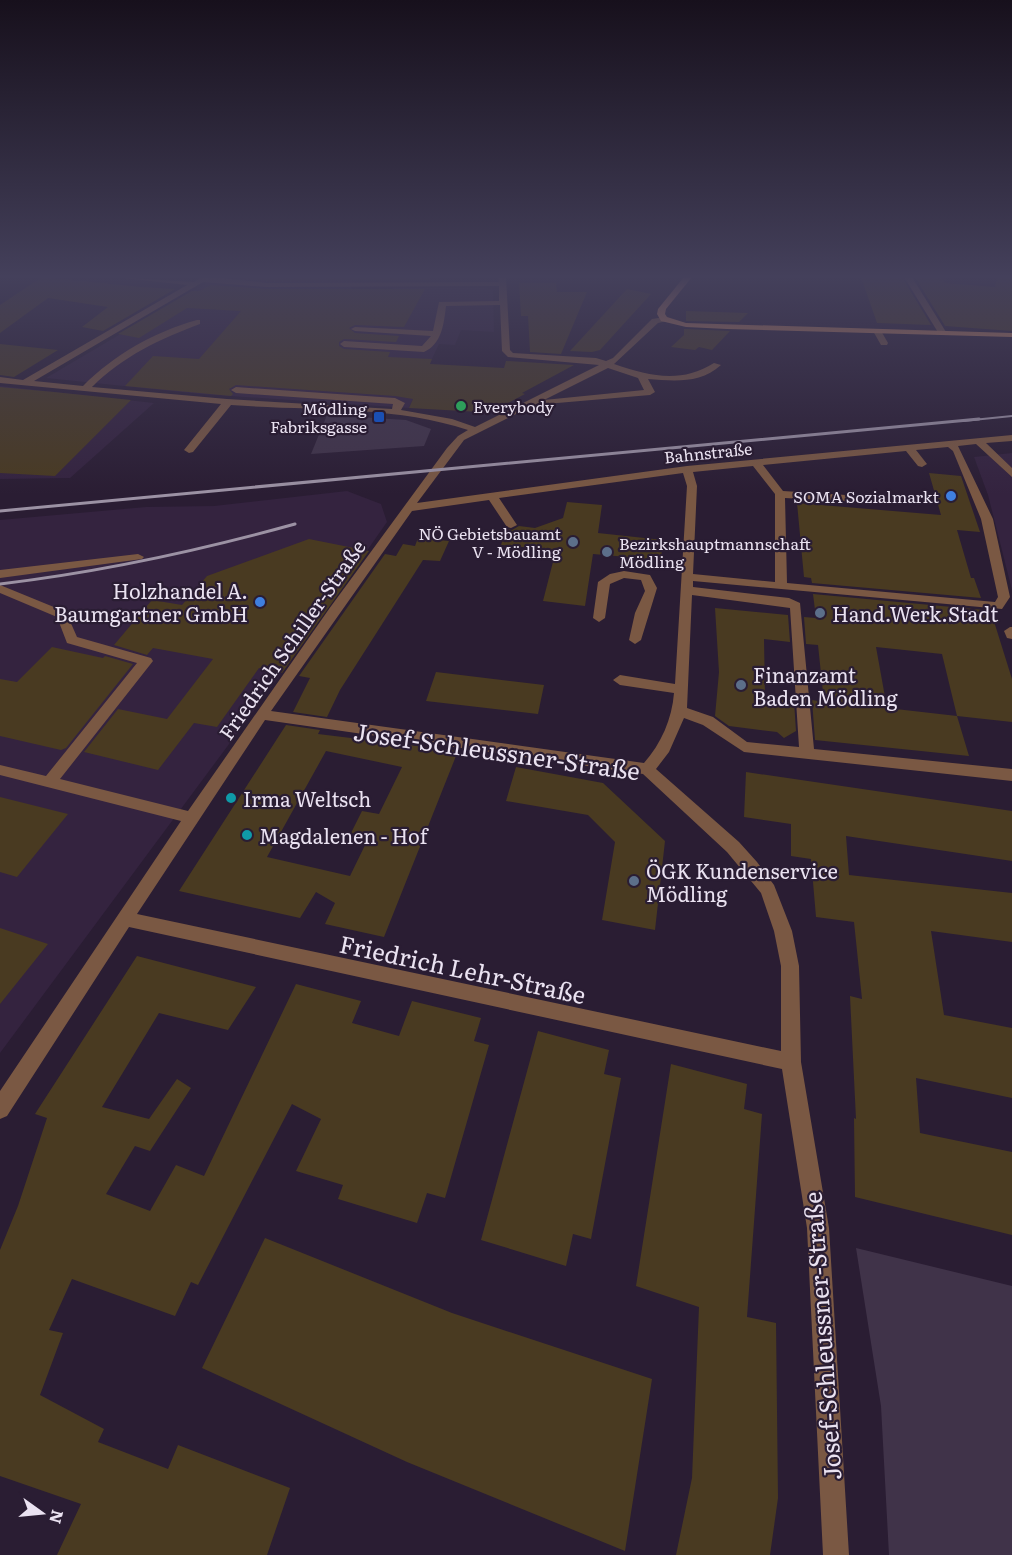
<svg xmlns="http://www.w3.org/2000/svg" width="1012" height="1555" font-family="Literata,serif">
<rect width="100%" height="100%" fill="#2a1d33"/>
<g fill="#34233f">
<polygon points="217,277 355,277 349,296 380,296 393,288 485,288 493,290 494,332 461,330 455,345 439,344 409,408 201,394 46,378"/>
<polygon points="0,386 154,403 70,478 0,479"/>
<polygon points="1012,453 1012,590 988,495 974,457"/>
<polygon points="347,491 381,504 387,522 278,678 0,1053 0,520 146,507 214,506"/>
</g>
<g fill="#403349">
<polygon points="327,415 406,420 431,429 424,446 311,454"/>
<polygon points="856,1248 1012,1286 1012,1555 889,1555 881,1406"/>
</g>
<g fill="#493a21" fill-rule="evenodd">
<polygon points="42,277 141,287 175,289 103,331 82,327 108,307 48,298 0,333 0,305"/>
<polygon points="230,277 431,277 430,280 267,281"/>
<polygon points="861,277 902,277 931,325 877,323"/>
<polygon points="915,277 942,277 945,283 995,287 997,277 1012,277 1012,331 945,326"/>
<polygon points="519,283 556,283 557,292 587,292 561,354 530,352 528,316 521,316"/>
<polygon points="211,285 267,289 425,289 404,327 355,325 349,328 355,333 399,336 396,342 344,339 339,342 339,346 344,349 390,352 388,357 432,359 430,364 504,368 506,361 574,365 522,393 525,394 495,410 480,412 409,408 413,399 395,396 236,385 229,389 233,394 231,396 125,386 153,356 199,359 241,311 187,308 139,338 118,334 192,291 199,291"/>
<polygon points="627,289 651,294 600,350 592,352 570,351"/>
<polygon points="686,311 748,313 739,322 686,321"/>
<polygon points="684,329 686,329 730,331 712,350 699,347 695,350 671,347 684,335"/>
<polygon points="0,344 58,350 14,377 0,375"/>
<polygon points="0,387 54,392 131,400 55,476 0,473"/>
<polygon points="929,473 961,476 980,532 957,530 971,578 974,578 981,598 812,583 811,578 804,577 797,503 941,515"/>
<polygon points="567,502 602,505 598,533 663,540 661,560 593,554 585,606 543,601 556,550 501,545 506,529 512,530 519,526 535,528 563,518"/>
<polygon points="418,538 449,541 440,561 423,560 340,690 327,717 293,712 310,678 299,676 385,554 396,556 403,544 415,546"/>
<polygon points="309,539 369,551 282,673 259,668 217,727 194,723 158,770 84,752 118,709 167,719 213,659 153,648 147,655 114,645 152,600 182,605 207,576"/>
<path d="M 813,594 L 984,610 L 986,615 L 992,615 L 1012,679 L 1012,722 L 957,716 L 969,756 L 815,740 L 812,700 L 824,702 L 818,645 L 806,644 L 804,617 L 816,618 ZM 876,647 L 942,654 L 957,716 L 887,708 Z"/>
<polygon points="715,608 788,615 790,642 764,639 765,698 794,701 796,731 784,738 777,732 729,726 715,716 719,672"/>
<polygon points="52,647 103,658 105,656 133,664 66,748 61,750 0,736 0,679 17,682"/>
<polygon points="436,672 544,685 538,714 426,701"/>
<path d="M 286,725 L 320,730 L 318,734 L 458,751 L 384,937 L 325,924 L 335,903 L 316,892 L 300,918 L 179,891 ZM 326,751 L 402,767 L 379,814 L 362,811 L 351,833 L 369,837 L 350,876 L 267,857 Z"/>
<polygon points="516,767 603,783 665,841 655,930 602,920 615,842 588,815 506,801"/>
<polygon points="746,772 1012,811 1012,861 846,836 849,875 1012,893 1012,942 931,931 944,1015 1012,1028 1012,1098 916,1078 920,1133 1012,1152 1012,1235 855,1197 854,1118 856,1119 850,996 862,999 854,922 816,917 811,859 791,856 791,824 744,817"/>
<polygon points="0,797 68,814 17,877 0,872"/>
<polygon points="0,928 48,944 0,1004"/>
<polygon points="137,956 256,987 228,1030 159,1013 102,1107 149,1119 177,1079 191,1088 150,1151 135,1146 106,1194 150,1211 176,1165 204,1176 296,984 361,1001 352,1023 399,1036 412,1001 481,1018 474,1041 489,1045 445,1198 427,1193 417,1223 338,1199 343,1185 296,1171 321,1119 292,1104 198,1285 191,1282 175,1316 72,1279 49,1330 63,1333 40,1395 104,1429 98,1442 168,1469 178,1445 290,1488 267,1555 57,1555 81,1504 0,1476 0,1250 18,1206 47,1118 35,1114"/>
<polygon points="538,1031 609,1050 604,1074 621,1078 591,1239 573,1234 566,1266 481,1240"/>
<polygon points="671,1064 747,1084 744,1109 762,1114 747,1317 776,1323 778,1498 770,1555 676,1555 692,1478 699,1307 636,1286"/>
<polygon points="265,1238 452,1313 652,1379 625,1551 407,1462 202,1368"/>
</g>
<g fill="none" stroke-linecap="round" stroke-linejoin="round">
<g fill="#7a5843" fill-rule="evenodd">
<path d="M 114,277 L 194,282 L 202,277 L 211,277 L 267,283 L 499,282 L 498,277 L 506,277 L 510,350 L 513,353 L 596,358 L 606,361 L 613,358 L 652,319 L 664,317 L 668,319 L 667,321 L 658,323 L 614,364 C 650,376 680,384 714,363 L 721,365 C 700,384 674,381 648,379 L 655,392 L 650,395 L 534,405 L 464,440 L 417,503 L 687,466 L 1012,435 L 1012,441 L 986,443 L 1012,468 L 1012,477 L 976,444 L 958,446 L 993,519 L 1010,597 L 1002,609 L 693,581 L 693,587 L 789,598 L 800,603 L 814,749 L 1012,769 L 1012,781 L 744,752 L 703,725 L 684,718 L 669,752 L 656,769 L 739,842 L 757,862 L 774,885 L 792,931 L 799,966 L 801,1062 L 829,1228 L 849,1555 L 823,1555 L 807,1228 L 782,1069 L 129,927 L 7,1116 L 0,1119 L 0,1091 L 181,821 L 0,775 L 0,765 L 46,776 L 137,663 L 67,643 L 57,617 L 0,593 L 0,585 L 66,612 L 77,637 L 151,658 L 153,661 L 60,779 L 188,811 L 329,609 L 447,448 L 458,436 L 468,430 C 392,405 310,411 231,405 L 193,452 L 189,453 L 184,450 L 221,404 L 0,383 L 0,377 L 23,380 L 187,285 ZM 203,282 L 267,287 L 499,286 L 499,301 L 439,302 L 433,331 L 355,327 L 351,329 L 355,331 L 431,336 L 422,346 L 344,341 L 340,344 L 344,347 L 424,352 C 442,344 444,323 446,306 L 500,305 L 502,351 L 508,357 L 599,365 L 475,427 L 452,419 L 401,410 L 405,403 L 395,398 L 236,387 L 231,390 L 236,393 L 393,404 L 392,409 L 227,399 L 92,387 C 123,356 160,339 200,324 L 200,320 L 197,320 C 154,332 115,354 83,386 L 34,381 ZM 608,368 L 638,378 L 644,390 L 544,400 ZM 948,447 L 953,451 L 981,519 L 998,597 L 995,602 L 787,583 L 785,498 L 893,504 L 898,501 L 893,498 L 783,491 L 763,465 L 906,451 L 918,466 L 922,467 L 927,464 L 916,450 ZM 753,466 L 775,494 L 775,582 L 693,574 L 697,486 L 693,472 ZM 683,473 L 687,486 L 675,684 L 620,675 L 613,680 L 620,685 L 674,693 C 672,719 661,744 644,763 L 271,711 L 412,511 L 489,500 L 507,527 L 511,528 L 517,525 L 499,498 ZM 692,595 L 790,608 L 799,747 L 747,742 L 713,717 L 687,708 ZM 265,720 L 643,774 L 727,852 L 761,893 L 774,931 L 781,966 L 781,1051 L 137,914 Z"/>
<polygon points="904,277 912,277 946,332 945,334 939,334"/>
<polygon points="874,329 880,329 888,343 887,345 881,345 873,331"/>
<polygon points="138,554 144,557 142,559 0,578 0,570"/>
<polygon points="624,571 650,575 657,588 641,640 635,644 629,640 635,613 645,591 641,580 624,578 610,584 605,618 599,622 593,618 598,582 610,574"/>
<polygon points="1010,627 1012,627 1012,639 1007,638 1004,631"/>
</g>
<polygon fill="#d18c5e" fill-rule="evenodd" points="684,277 692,277 666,309 665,314 667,317 686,323 1012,333 1012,337 727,329 686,327 661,321 657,314 658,309"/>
<polyline stroke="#9c92a4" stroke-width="2" points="963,421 1012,416"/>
<g stroke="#9c92a4" stroke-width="3">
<polyline points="0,511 979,419"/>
<path d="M 0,584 C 100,572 198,551 295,524"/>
</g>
</g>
<linearGradient id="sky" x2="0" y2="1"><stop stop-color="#17101c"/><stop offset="0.56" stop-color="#44405b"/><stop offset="1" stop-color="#44405b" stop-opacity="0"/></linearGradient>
<rect width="1012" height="494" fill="url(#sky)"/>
<circle fill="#2e9e5b" stroke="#2a1d33" stroke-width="2" cx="461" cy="406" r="6"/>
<rect fill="#1a4fb4" stroke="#2a1d33" stroke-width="2" x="373" y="411" width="12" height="12" rx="3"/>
<g fill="#3f7fe0" stroke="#2a1d33" stroke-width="2">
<circle cx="951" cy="496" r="6"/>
<circle cx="260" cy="602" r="6"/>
</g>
<g fill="#5c6f8a" stroke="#2a1d33" stroke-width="2">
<circle cx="573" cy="542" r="6"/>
<circle cx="607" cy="552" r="6"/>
<circle cx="820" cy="613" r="6"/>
<circle cx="741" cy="685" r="6"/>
<circle cx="634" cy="881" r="6"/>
</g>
<g fill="#0f9aa8" stroke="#2a1d33" stroke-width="2">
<circle cx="231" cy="798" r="6"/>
<circle cx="247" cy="835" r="6"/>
</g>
<g text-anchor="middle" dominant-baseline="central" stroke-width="4.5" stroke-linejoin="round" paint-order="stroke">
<g font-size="16" fill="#eae2f1" stroke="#2a1d33" text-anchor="end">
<text x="473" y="406" text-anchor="start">Everybody</text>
<text x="367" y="408">Mödling<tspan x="367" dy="18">Fabriksgasse</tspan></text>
<text x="939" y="496">SOMA Sozialmarkt</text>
<text x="561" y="533">NÖ Gebietsbauamt<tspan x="561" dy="18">V - Mödling</tspan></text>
<text x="619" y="543" text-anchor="start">Bezirkshauptmannschaft<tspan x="619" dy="18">Mödling</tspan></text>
</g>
<g font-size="16" fill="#eae2f1" stroke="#2a1d33">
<text transform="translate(708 452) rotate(-6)">Bahnstraße</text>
</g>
<g font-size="20" fill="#eae2f1" stroke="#2a1d33" text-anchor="start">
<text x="248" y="590" text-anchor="end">Holzhandel A.<tspan x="248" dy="23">Baumgartner GmbH</tspan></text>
<text x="832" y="613">Hand.Werk.Stadt</text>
<text x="753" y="674">Finanzamt<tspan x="753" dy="23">Baden Mödling</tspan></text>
<text x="243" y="798">Irma Weltsch</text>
<text x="259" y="835">Magdalenen - Hof</text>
<text x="646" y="870">ÖGK Kundenservice<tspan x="646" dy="23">Mödling</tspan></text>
</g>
<g font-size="20" fill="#eae2f1" stroke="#2a1d33">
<text transform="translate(291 639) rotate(-55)">Friedrich Schiller-Straße</text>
</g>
<g font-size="24" fill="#eae2f1" stroke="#2a1d33">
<text transform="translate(497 750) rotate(8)">Josef-Schleussner-Straße</text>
<text transform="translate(463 968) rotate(12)">Friedrich Lehr-Straße</text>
<text transform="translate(821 1336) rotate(-94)">Josef-Schleussner-Straße</text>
</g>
</g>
<g transform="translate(42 1513) rotate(105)" stroke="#2a1d33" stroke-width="4.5" paint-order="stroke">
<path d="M0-4.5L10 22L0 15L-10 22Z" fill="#eae2f1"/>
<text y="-9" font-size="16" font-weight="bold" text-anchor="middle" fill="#eae2f1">N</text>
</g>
</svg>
